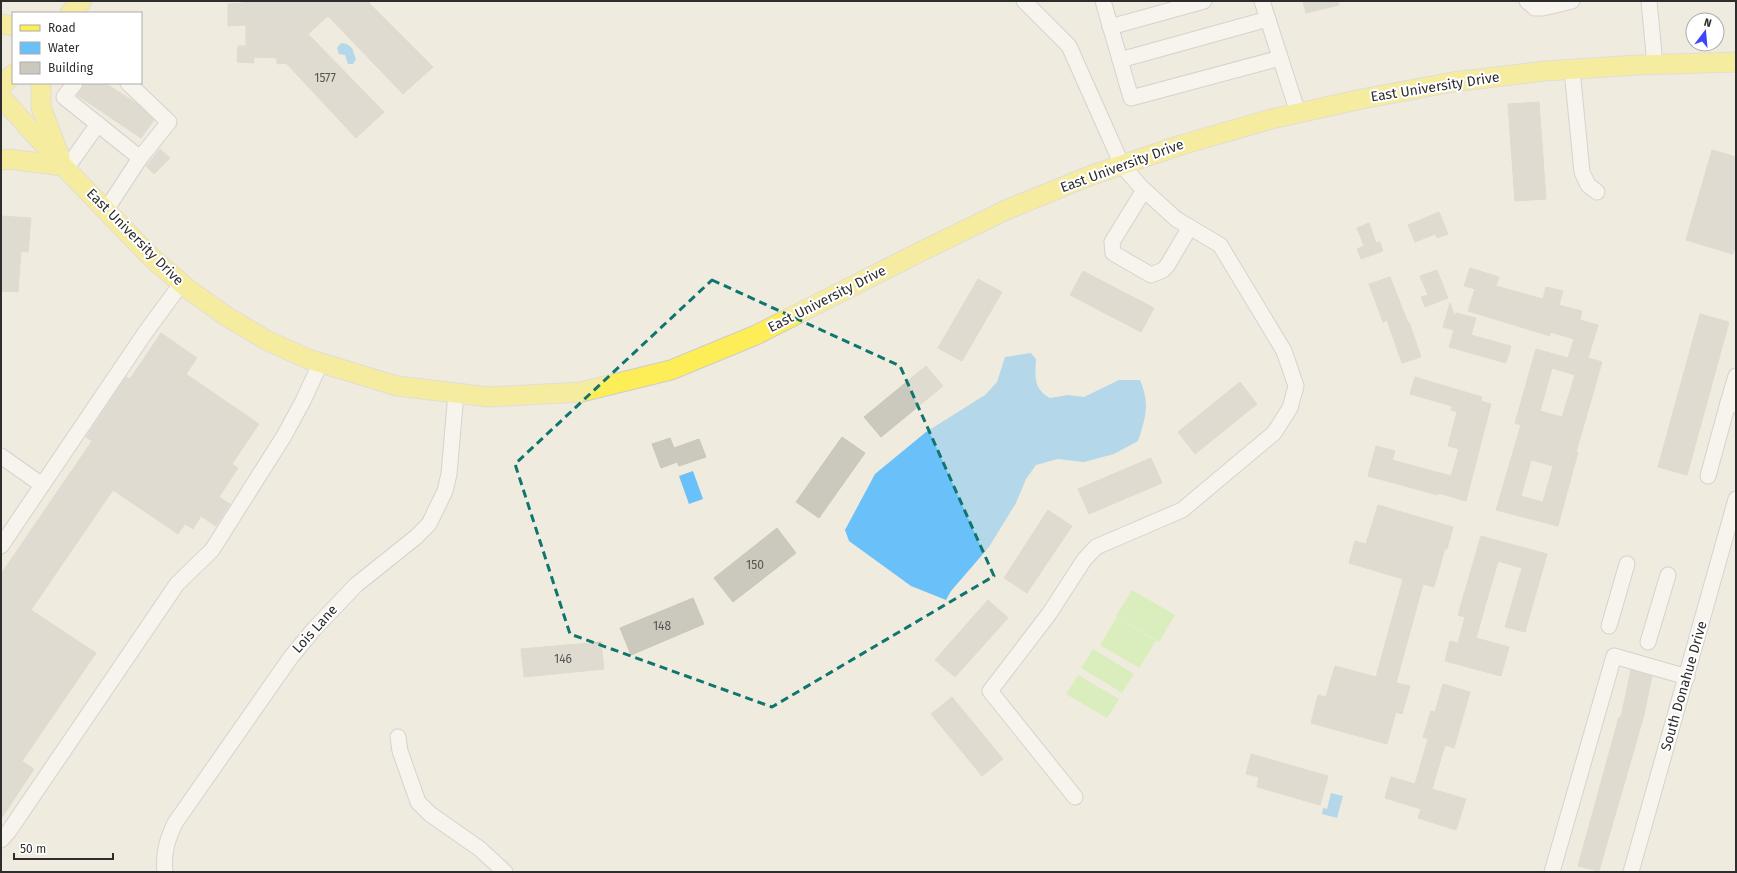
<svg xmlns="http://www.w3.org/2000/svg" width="1737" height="873" font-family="'Fira Sans',sans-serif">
<rect width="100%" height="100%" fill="#f0ebdf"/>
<g fill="#bcf292">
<polygon points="1132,590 1175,615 1159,642 1116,616"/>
<polygon points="1117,617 1156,641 1139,668 1100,645"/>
<polygon points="1093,649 1134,674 1122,693 1081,668"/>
<polygon points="1078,675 1119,699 1107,718 1066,694"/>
</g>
<g fill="#6ac0f9">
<polygon points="341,43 347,44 352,48 356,59 353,64 348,64 345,55 339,54 337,48"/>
<path d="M 1031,353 L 1036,359 C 1035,376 1033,389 1050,398 L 1068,395 L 1084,397 L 1119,380 L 1140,380 C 1150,404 1146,417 1138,441 L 1114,454 L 1084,462 L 1058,459 L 1036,465 L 1026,479 L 1016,503 L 989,547 L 951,591 L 946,600 L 911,586 L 849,541 L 845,530 L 875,474 L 926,432 L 985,395 L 997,382 L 1005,357 Z"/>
<polygon points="693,471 703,499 689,504 679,476"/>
<polygon points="1331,793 1343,796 1337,818 1322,814 1323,808 1327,809"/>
</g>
<g fill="#cbc8be" stroke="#ccc7b8" fill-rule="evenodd">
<polygon points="243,1 367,1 433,67 403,94 328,16 308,34 384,112 356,138 286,63 277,64 277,58 254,57 254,63 237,62 238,46 246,46 246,25 228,26 228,4 243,3"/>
<polygon points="1303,1 1338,1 1339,5 1306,13"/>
<polygon points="84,83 105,83 139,105 154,120 141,138 77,95 82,88"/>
<polygon points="1539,102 1546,199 1515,201 1508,104"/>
<polygon points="160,149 170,158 154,174 146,166"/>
<polygon points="1712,150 1736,157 1736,244 1733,254 1686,240"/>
<polygon points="1439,212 1448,234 1437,238 1435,234 1415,242 1408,225"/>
<polygon points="1,216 31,218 28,252 21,251 18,292 1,291"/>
<polygon points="1369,223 1376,243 1380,242 1383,251 1361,259 1357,249 1364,246 1357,228"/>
<path d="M 1470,268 L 1499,277 L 1496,286 L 1543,299 L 1546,287 L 1563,291 L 1559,305 L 1582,311 L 1580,320 L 1598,325 L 1588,358 L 1602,362 L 1576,452 L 1578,452 L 1558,526 L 1496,510 L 1521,425 L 1515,423 L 1536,349 L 1568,358 L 1574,339 L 1550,332 L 1550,336 L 1468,311 L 1475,289 L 1464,286 ZM 1552,368 L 1575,375 L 1562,417 L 1540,411 ZM 1531,460 L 1553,466 L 1543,502 L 1521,496 Z"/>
<polygon points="1437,270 1448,298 1425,307 1421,297 1428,295 1420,276"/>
<polygon points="1083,271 1154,308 1141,332 1070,295"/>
<polygon points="1390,277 1408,323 1409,322 1421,357 1402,363 1387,320 1383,322 1369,284"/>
<polygon points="978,279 1002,292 962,361 938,348"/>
<polygon points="1450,303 1455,317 1456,313 1476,318 1471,335 1511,346 1506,363 1449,347 1454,330 1443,327"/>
<polygon points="1700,314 1729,322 1687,475 1658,467"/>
<polygon points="161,333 197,358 186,374 259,424 232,464 238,468 219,497 230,504 216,526 201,516 193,529 185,524 178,534 113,490 31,610 96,653 22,761 34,769 1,819 1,574 92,441 86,437 126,377 130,379"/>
<polygon points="926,366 943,386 881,437 864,417"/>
<polygon points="1415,377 1482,397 1481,401 1491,404 1466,501 1438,493 1438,495 1368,476 1376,446 1395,451 1392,460 1451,476 1459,449 1448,446 1457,412 1451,410 1452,406 1410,394"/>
<polygon points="1240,382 1257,404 1195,454 1178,432"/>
<polygon points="842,437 865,453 819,518 796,502"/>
<polygon points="670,438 674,448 699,439 706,457 679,466 677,462 661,468 652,444"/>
<polygon points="1151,458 1162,483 1089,514 1078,489"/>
<polygon points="1378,505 1453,527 1447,549 1445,548 1434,587 1423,584 1396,683 1410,686 1402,714 1396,712 1387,744 1311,723 1318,695 1326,697 1335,666 1376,677 1403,579 1349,563 1355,541 1366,544"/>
<polygon points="1048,510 1072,526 1027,593 1004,578"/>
<polygon points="777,528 796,553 733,602 714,578"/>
<polygon points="1481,536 1547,554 1525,632 1505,627 1522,568 1498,561 1476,638 1509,647 1501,676 1445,661 1450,641 1458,643 1465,617 1458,615"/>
<polygon points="693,598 704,624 631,655 620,628"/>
<polygon points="988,600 1008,618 955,677 935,660"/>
<polygon points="601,642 604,669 524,677 521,649"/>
<polygon points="1631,670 1652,676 1644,715 1599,871 1578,866 1619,717 1621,717"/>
<polygon points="1443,684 1470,692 1454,748 1445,745 1432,789 1466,799 1456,830 1418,818 1421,809 1385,798 1391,777 1415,784 1428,739 1423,737 1431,711 1435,712"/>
<polygon points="952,697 1003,759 982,776 931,714"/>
<polygon points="1251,754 1328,776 1320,805 1257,787 1259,777 1246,774"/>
</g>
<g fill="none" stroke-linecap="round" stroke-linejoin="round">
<g stroke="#b3b3c2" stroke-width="17">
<g id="minor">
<polyline points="1024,1 1069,46 1122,165 1140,186 1176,219 1220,245 1284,351 1296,386 1290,408 1274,433 1182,510 1096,547 1084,560 1049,614 990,691 1075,797"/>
<polyline points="1103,1 1131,98 1280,58"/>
<polyline points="1262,1 1298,113"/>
<polyline points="1527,1 1535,8 1543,8 1572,1"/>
<polyline points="1649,1 1655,65"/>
<polyline points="1110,27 1204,1"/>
<polyline points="1120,60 1268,19"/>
<polyline points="1572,70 1582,172 1588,185 1597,192"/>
<polyline points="75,83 64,97 140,158 169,122 128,83"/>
<polyline points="66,169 98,124"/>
<polyline points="1144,190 1112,242 1113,253 1151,275 1163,270 1167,266 1190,227"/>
<polyline points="106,210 140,158"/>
<polyline points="1728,403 1736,376"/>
<polyline points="1,456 42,485"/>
<polyline points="1708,476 1728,403 1736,405"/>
<polyline points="1,546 145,333 181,284"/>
<polyline points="1609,626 1627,564"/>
<polyline points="1648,642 1668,575"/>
<polyline points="398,737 400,751 418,802 430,814 480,849 505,872"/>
<polyline points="1,840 9,831 177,584 212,550 284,436 303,401 321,362"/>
<path d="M 165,872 C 163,853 167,840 175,823 L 291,657 L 314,629 L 356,585 L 416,537 L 429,524 L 445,491 L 449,474 L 456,393"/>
<polyline points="1552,872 1614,656 1687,677"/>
<polyline points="1631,872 1736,499"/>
</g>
</g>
<g stroke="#cdcdcd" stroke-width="21">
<g id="major">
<polyline points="70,13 82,1"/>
<polyline points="1,24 13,26"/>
<polyline points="41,83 41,107 60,157"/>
<polyline points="1,87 13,74"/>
<polyline points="1,97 63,166 153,259 188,289 226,316 266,340 308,359 397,386 489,397 581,392 671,370 756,335 922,251 1006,210 1092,175 1181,145 1271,119 1362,99 1453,82 1545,71 1638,65 1736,62"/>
<polyline points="1,160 9,159 63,166"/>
</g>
</g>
<use href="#minor" stroke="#fff" stroke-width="15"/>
<use href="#major" stroke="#fded56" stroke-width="19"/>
</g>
<path d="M0 0H1737V873H0ZM 712,280 L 900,366 L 994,576 L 772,707 L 570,634 L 515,464 Z" fill="#f0ebdf" fill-opacity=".55" fill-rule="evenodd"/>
<path fill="none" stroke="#0f766e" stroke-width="3" stroke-dasharray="8 5" stroke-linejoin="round" d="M 712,280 L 900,366 L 994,576 L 772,707 L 570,634 L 515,464 Z"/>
<g text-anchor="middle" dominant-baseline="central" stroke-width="4" stroke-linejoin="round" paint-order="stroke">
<g font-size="12" fill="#545451">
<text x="325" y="78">1577</text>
<text x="755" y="565">150</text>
<text x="662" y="626">148</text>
<text x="563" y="659">146</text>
</g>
<g font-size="14" fill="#2d2d2d" stroke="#fff">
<text transform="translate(1435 87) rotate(-9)">East University Drive</text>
<text transform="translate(1122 166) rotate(-20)">East University Drive</text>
<text transform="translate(135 237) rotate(45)">East University Drive</text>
<text transform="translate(827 299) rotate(-27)">East University Drive</text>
<text transform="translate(315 629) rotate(-48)">Lois Lane</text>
<text transform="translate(1684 686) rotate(-74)">South Donahue Drive</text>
</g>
</g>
<rect width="1737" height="873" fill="none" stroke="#2d2d2d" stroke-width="4"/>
<rect x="12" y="12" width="130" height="72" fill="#ffffff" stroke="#ababab"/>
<rect x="20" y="25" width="20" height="6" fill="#fded56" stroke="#ababab"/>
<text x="48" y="32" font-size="12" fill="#2d2d2d">Road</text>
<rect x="20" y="42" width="20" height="12" fill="#6ac0f9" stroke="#ababab"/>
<text x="48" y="52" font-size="12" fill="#2d2d2d">Water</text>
<rect x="20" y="62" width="20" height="12" fill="#cbc8be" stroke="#ababab"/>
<text x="48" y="72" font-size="12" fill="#2d2d2d">Building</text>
<g transform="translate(1705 32) rotate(16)"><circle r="19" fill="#ffffff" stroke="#ababab"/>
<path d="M0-3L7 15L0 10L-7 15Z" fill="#3c46ff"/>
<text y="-6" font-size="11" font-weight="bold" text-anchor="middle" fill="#2d2d2d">N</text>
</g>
<path d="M14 853v6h99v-6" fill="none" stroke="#2d2d2d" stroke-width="2"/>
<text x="20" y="853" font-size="12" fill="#2d2d2d" stroke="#ffffff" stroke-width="3" paint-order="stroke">50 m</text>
</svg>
